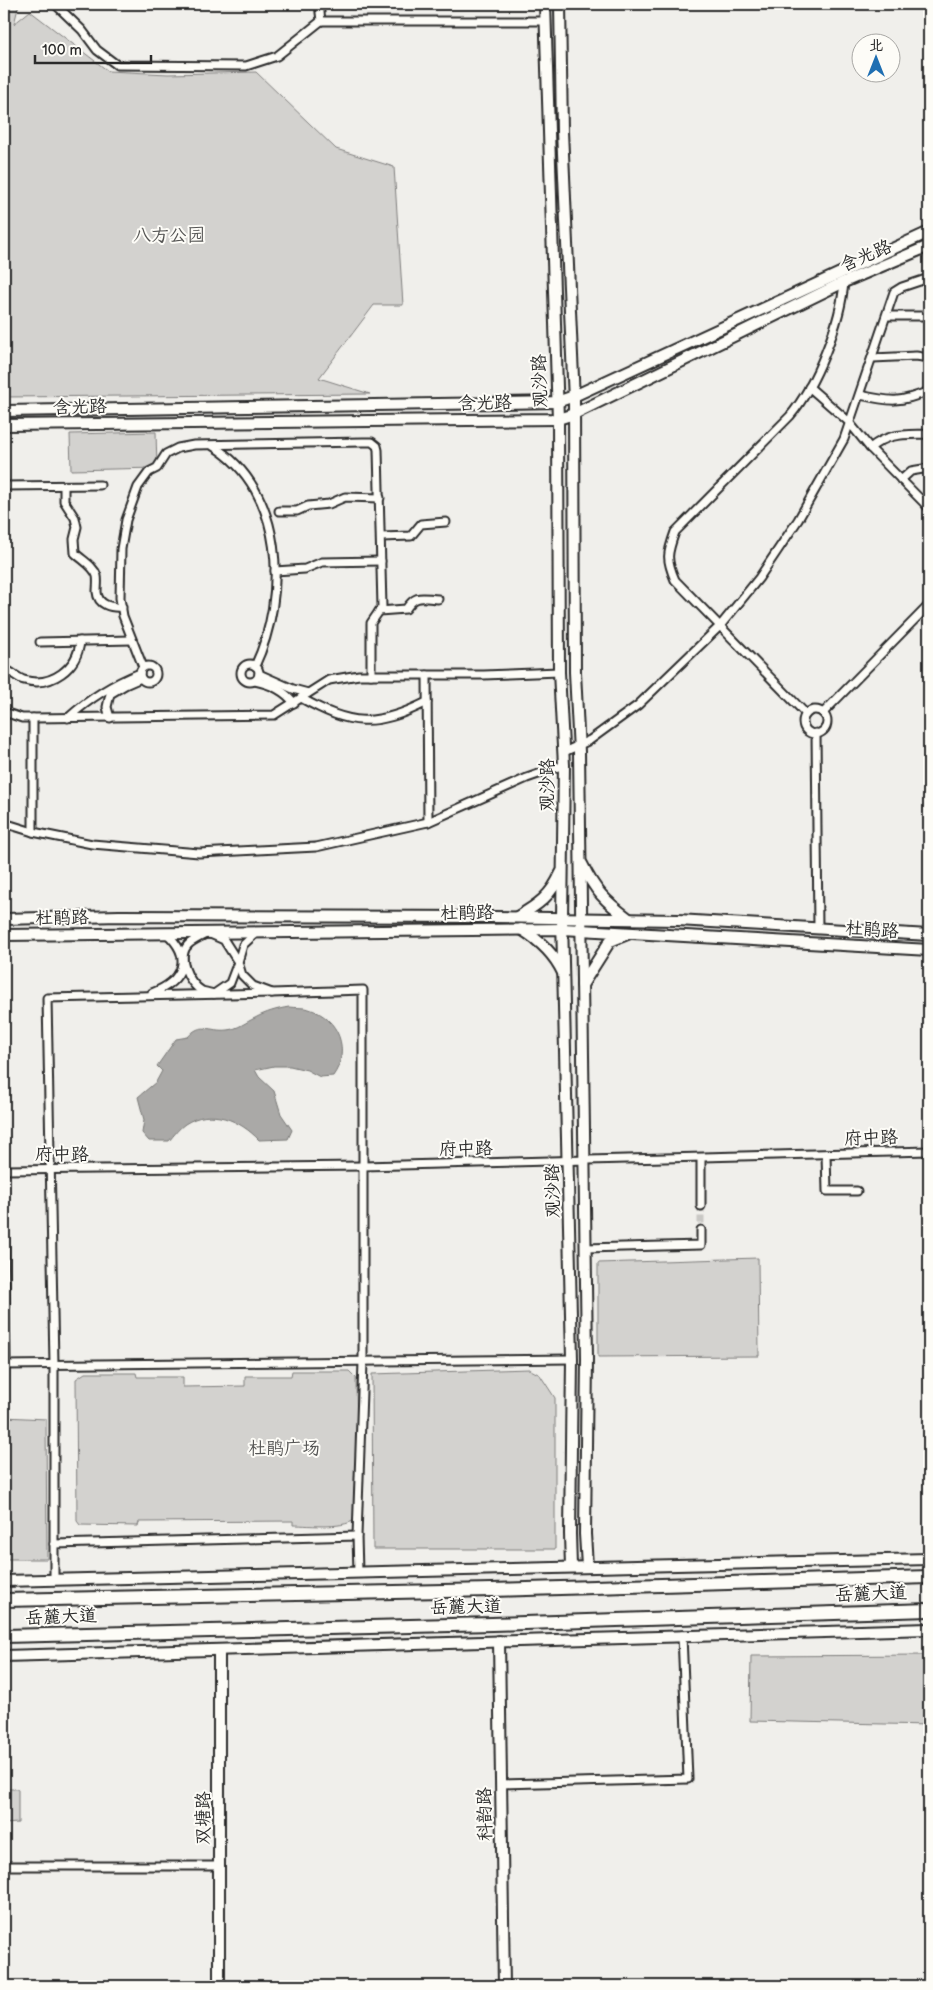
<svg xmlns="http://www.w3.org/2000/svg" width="933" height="1990" font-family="'Balsamiq Sans','LXGW WenKai TC',sans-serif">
<rect width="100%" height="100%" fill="#f0efeb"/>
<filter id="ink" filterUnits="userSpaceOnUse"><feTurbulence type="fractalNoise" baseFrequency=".02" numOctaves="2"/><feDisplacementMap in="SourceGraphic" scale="10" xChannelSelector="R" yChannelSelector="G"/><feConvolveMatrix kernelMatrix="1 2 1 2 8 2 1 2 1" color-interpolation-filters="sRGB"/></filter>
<g filter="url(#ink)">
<g fill="#d3d2cf" stroke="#7f7e7d">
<polygon points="4,4 19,4 14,24 30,11 108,71 168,74 256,72 336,149 394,167 403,305 374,305 319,378 370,394 4,397"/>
<polygon points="156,432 157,468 71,470 70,434"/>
<polygon points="758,1258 759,1356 598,1357 598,1263"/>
<polygon points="529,1369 540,1375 555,1398 555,1549 373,1549 372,1374"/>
<path d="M 292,1371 L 349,1371 L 356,1378 L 358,1517 C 347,1530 310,1525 293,1525 L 293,1521 L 139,1522 L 138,1526 L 80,1525 L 77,1521 L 76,1379 L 85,1373 L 136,1373 L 137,1377 L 183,1377 L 183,1387 L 245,1386 L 245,1376 L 291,1376 Z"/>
<polygon points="4,1417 46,1419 47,1559 4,1559"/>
<polygon points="929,1655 929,1725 750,1721 751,1656"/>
<polygon points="4,1789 18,1789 18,1823 4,1824"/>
</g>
<path fill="#aaa9a7" stroke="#777775" d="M 289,1007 C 295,1008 303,1007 309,1009 C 339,1018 351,1051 333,1076 L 320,1077 L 307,1070 L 290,1066 L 274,1066 L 255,1070 L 259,1077 L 274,1091 L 281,1114 L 292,1130 L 288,1139 L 259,1140 C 240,1120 211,1107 185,1124 C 179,1128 174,1135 169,1141 L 149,1141 L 142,1133 L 144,1120 L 138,1097 L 156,1082 L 162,1071 L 157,1066 L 176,1039 L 188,1037 C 201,1021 210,1032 227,1030 C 238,1029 246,1022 255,1018 C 266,1012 277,1009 289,1007 Z"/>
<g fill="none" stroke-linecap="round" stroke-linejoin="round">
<polyline stroke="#c9c8c5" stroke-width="7" stroke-dasharray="7 3.5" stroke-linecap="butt" points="701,1206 701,1230"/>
<g stroke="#2b2b2b" stroke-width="11">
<g id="street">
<polyline points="55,4 82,30 97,50 117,65 246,66 277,56 321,21 319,4"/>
<polyline points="321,21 545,21"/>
<polyline points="887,316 929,316"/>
<polyline points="873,358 916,356 929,358"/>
<polyline points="809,387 848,421 870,448 929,508"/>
<path d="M 860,395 C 891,402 900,403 929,391"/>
<path d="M 213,446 C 285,490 288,596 255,666"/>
<path d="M 870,448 C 890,432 905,435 929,434"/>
<polyline points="901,480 911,471 929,468"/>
<polyline points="4,486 100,485"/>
<path d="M 64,486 L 64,501 L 75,518 L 77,527 L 74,539 L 75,553 C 82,560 94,566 97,576 C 98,581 97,587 97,592 C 98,605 111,608 122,607"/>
<polyline points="279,511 297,511 308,506 329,504 345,497 380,498"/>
<polyline points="381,537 411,536 421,524 446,522"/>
<polyline points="275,571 305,569 322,562 381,561"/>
<path d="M 379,611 L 406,609 C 416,594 421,598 438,599"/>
<polyline points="40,642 132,640"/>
<circle cx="250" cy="673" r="9"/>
<circle cx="148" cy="674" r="8"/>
<polyline points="143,667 123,616 120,598 121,549 126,520 138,487 149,472 157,468 166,454 178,448 194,445 363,442 372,442 377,446 378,450 382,607 371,623 371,675"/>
<path d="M 4,669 C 11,671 17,678 24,680 C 51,688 78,668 80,641"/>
<polyline points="259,674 293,689 308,693"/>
<polyline points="427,675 428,822"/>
<path d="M 255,681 C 270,684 285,691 294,703"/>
<path d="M 301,698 C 351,726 375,728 427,702"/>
<circle cx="815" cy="722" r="12"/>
<polyline points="4,712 22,718 33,718 274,715 329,680 359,675 484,675 559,672"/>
<polyline points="823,713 929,605"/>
<path d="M 806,714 L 675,580 C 666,559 667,554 675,532 L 790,416 C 816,385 841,322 844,282"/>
<polyline points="33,718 33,832"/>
<path d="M 68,718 C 90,698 112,684 140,673"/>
<polyline points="110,718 107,707 110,694 125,685 141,678"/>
<polyline points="816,733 818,928"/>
<polyline points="564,752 590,740 638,705 720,626 759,578 798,520 844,439 894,292 902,287 929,278"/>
<polyline points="4,823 33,832 92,844 199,853 316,847 428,822 527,778 564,765"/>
<polyline points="257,932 243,945 238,962 242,975 253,986 272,993 363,990 363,1362 357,1536 358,1572"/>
<path d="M 208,933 L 224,940 L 238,962 L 230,983 L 214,994 C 211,993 206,992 202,991 C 188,983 175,955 190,943 C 195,939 202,936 208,933 Z"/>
<path d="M 152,993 C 183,981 194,958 166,933"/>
<polyline points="826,1154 827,1191 857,1191"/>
<polyline points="4,1170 363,1166 929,1151"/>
<polyline points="701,1206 701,1158"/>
<polyline points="4,1234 6,1365"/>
<polyline points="585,1248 701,1245 701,1230"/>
<polyline points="4,1365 572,1359"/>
<polyline points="54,1544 357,1536"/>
<polyline points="54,1580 54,1364 47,998 272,993"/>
<polyline points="501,1784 688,1779 682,1635"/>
<polyline points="4,1866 219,1866"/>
</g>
</g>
<g stroke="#2b2b2b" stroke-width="14">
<g id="secondary">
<polyline points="545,4 558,419 559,672 564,765 562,918 572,1359 570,1534 571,1567"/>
<polyline points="560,4 562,131 574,400 575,672 579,752 587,1359 585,1534 587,1566"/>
<path d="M 582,864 C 595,891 605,901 629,919"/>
<path d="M 517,917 C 538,905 551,896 561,873"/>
<path d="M 521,929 C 539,940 554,953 563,973"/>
<polyline points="582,985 610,941 630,933"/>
<polyline points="4,1581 929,1559"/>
<polyline points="499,1641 504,1986"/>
<polyline points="4,1656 929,1629"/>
<polyline points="219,1986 219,1650"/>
</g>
</g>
<g stroke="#2b2b2b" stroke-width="14">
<g id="primary">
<polyline points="4,411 557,402 574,396 929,232"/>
<polyline points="4,425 558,419 574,414 844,282 929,246"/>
<polyline points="4,919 119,916 494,917 678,920 929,935"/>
<polyline points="4,935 563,929 929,950"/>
</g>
</g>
<g stroke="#2b2b2b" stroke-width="16">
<g id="highway">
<polyline points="4,1600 492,1590 929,1577"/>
<polyline points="4,1636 492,1624 929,1610"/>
</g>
</g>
<use href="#street" stroke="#fdfcf7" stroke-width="7"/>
<use href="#secondary" stroke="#fdfcf7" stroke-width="10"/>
<use href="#primary" stroke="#fdfcf7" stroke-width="10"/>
<use href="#highway" stroke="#fdfcf7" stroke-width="12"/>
</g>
</g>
<g text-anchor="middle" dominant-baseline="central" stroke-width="4" stroke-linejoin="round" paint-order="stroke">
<g font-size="18" fill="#555554" stroke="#fdfcf7">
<text x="169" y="235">八方公园</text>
<text x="284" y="1448">杜鹃广场</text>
</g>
<g font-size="18" fill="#2b2b2b" stroke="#fdfcf7">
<text transform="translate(866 256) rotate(-23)">含光路</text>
<text transform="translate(540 381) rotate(-92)">观沙路</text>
<text transform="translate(485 403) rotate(-1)">含光路</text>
<text transform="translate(80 407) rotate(-1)">含光路</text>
<text transform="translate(547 785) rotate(-90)">观沙路</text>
<text transform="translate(467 913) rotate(-1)">杜鹃路</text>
<text transform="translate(62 918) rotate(-1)">杜鹃路</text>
<text transform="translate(872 930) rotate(4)">杜鹃路</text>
<text transform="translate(871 1138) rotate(-2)">府中路</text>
<text transform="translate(466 1149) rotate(-1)">府中路</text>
<text x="62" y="1154">府中路</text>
<text transform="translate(553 1191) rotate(-91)">观沙路</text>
<text transform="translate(871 1594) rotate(-2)">岳麓大道</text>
<text transform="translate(466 1607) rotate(-1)">岳麓大道</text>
<text transform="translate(61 1617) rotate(-2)">岳麓大道</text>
<text transform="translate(485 1814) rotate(-91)">科韵路</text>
<text transform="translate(203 1818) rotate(-90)">双塘路</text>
</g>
</g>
<rect width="933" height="1990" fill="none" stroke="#fdfcf7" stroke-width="20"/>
<rect x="10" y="10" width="913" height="1970" fill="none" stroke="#2b2b2b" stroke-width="2" filter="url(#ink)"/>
<g transform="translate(876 58)"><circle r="24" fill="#fdfcf7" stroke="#a9a8a5"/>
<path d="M0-4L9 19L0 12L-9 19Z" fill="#1f6fb2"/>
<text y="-8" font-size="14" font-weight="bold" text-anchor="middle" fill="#2b2b2b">北</text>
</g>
<path d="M35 55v8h116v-8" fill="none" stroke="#2b2b2b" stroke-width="2.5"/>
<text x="42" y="55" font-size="15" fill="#2b2b2b" stroke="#fdfcf7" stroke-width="4" paint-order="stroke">100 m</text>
</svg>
